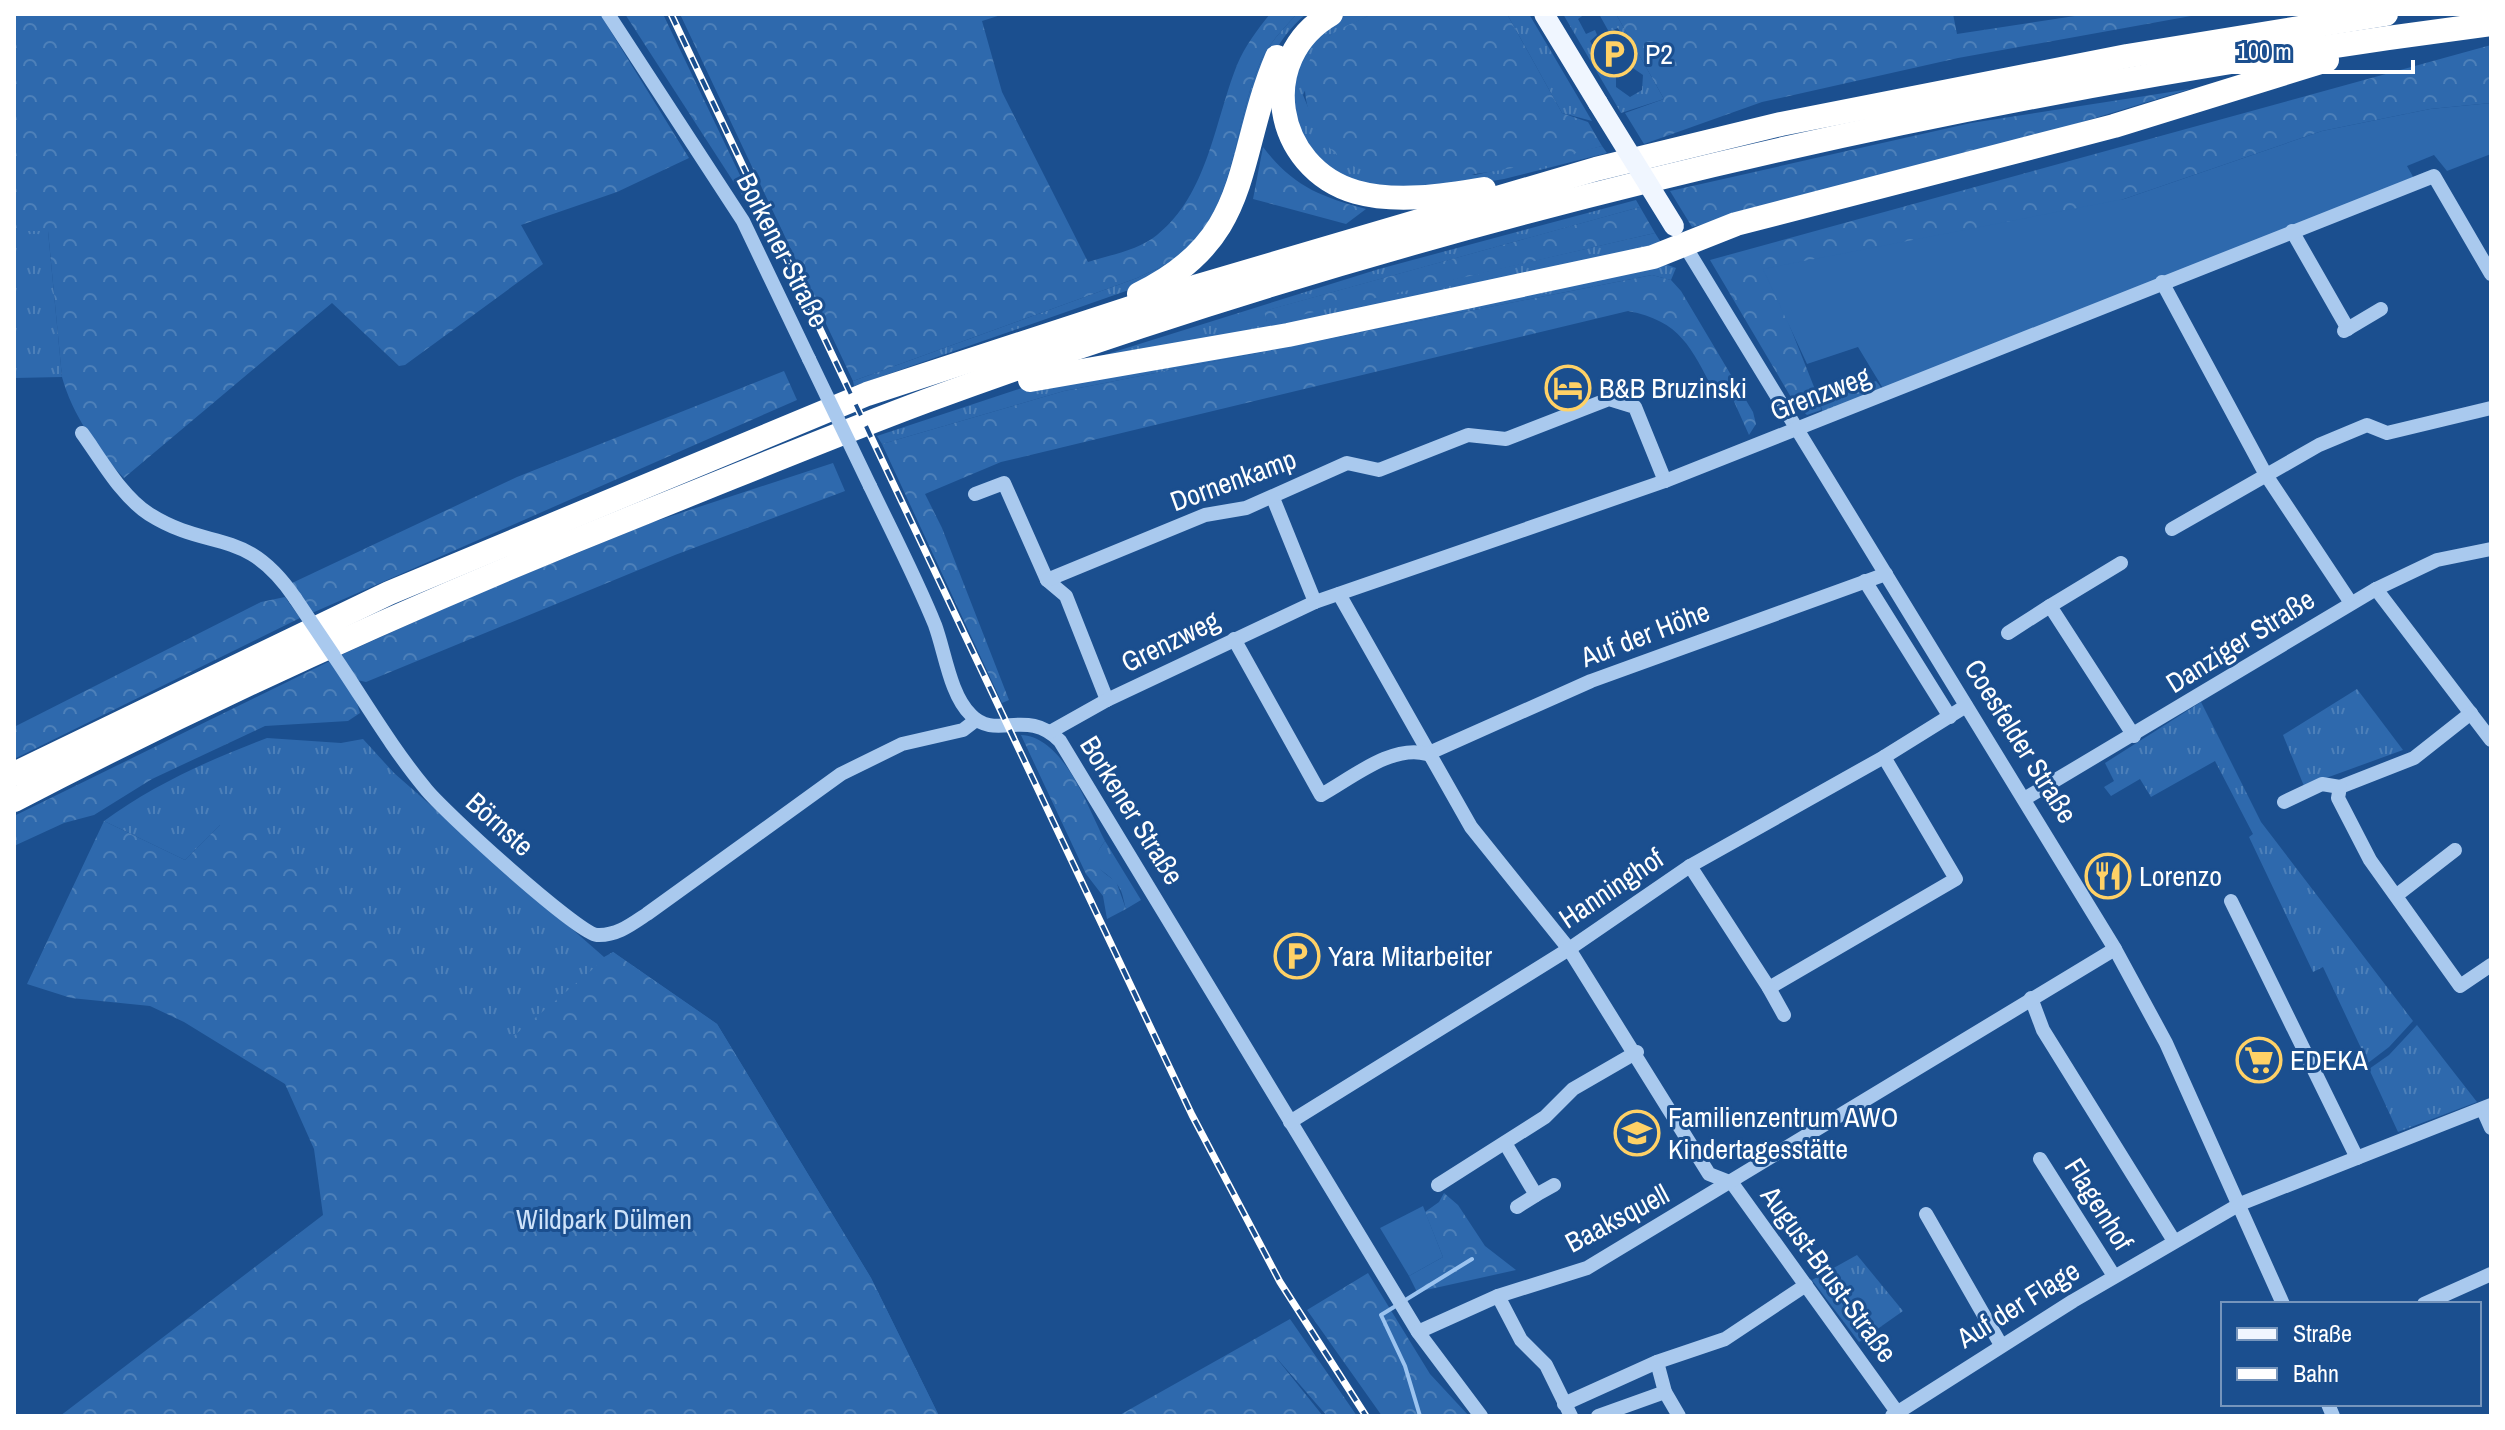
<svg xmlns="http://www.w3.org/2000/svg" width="2505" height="1430" font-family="'Archivo Narrow',sans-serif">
<defs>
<pattern id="grass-tufts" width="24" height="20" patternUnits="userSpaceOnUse" patternTransform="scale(2)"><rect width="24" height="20" fill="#2e69ad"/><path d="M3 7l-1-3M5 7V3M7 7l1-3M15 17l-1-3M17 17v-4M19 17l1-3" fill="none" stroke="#4d80b9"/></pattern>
<pattern id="forest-crowns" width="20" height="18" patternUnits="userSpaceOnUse" patternTransform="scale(2)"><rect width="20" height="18" fill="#2e69ad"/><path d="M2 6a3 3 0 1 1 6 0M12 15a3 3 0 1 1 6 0" fill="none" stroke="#4d80b9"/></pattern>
</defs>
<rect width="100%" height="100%" fill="#1b4f8f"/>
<g fill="url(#grass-tufts)">
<path d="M 1297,14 L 1306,14 C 1241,68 1258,158 1216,225 C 1198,251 1173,268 1146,284 L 854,386 L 853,381 L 1137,278 C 1151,271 1169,265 1180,255 C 1238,206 1232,127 1260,63 C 1268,44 1283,29 1297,14 Z"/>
<polygon points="1340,14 1372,14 1329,36 1303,95 1317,129 1475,175 1602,146 1607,153 1504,179 1450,188 1348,184 1301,146 1287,81 1323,23"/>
<polygon points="1507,14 1529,14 1592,121 1562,113"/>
<polygon points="1563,14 1585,14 1578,19 1586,34 1595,30 1597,35 1590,41 1598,56 1607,51 1609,57 1601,62 1608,73 1616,69 1616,87 1630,97 1642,90 1643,75 1627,64 1618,49 1626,44 1618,28 1609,32 1599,14 1616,14 1664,99 1621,113"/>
<polygon points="1636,200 1640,207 1265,311 1267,322 1655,233 1662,244 1226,343 1085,361 1379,269"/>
<polygon points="14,231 48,231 62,377 14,378"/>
<polygon points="1665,264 1676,268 1671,280 1652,275 1064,391 882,444 877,436 1037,383"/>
<polygon points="1876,381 1887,395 1824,419 1820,402"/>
<polygon points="2357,689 2403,750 2304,786 2283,735"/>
<polygon points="2201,702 2261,822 2413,1021 2389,1047 2368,1063 2323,967 2313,972 2249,837 2253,834 2215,761 2151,797 2140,779 2111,796 2104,787 2114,781 2105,763"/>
<path d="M 267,738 L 341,743 L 363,739 L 394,773 L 604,957 L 613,952 L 717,1024 L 871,1278 L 939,1416 L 62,1416 L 377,1221 L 220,825 L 185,860 L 104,821 C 153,785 211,759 267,738 Z"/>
<path d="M 1105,841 L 1141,900 L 1126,909 C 1124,903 1123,894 1120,889 C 1110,868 1081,872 1105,841 Z"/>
<polygon points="2417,1025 2477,1102 2398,1132 2369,1069 2389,1055"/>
<polygon points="1857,1255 1903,1311 1859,1342 1812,1280"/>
</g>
<g fill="url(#forest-crowns)">
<path d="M 14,14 L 600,14 L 689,158 L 617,192 L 521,225 L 543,264 L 405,365 L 399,366 L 332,303 L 124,478 C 97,450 72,414 62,377 L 48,231 L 14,231 Z"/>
<polygon points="625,14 663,14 748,192 742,195"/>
<path d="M 680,14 L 1004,14 L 982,21 L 1002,92 L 1088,262 C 1110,255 1139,250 1157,235 C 1208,194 1214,123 1237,65 C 1245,46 1257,30 1270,14 L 1297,14 C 1283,29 1268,44 1260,63 C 1232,127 1238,206 1180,255 C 1169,265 1151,271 1137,278 L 853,381 Z"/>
<path d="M 1372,14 L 1507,14 L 1562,113 L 1588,122 L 1602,146 C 1526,167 1446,187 1367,171 C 1321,161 1286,91 1316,49 C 1329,31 1352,24 1372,14 Z"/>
<polygon points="1616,14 1953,14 1957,34 2088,14 2202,14 1958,58 1762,102 1644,144 1625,113 1664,99"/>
<polygon points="2491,45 2491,103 2430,109 2322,131 2124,199 1789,324 1820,402 1821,410 1807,415 1795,404 1710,260"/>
<polygon points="2190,89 1964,158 1692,227 1670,191 1971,123"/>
<path d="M 1263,147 C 1293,186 1319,196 1366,209 L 1346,224 L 1253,199 Z"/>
<polygon points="1640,207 1655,233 1267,323 1264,311"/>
<path d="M 1652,275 L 1671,280 L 1681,291 L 1753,412 L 1756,424 L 1749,435 L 1732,397 L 1714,391 C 1691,348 1681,321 1628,311 L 1001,462 L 925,494 L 942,528 L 1009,700 L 1002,703 L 882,444 L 1064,391 Z"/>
<polygon points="784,371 797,400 312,613 292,583 517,477"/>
<polygon points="833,463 845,491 675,555 366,682 357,680 341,655 472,596 653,522"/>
<polygon points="285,597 300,618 14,759 14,727 261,602"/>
<polygon points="330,661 355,697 360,713 348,721 265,726 152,779 94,815 64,823 14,846 14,816"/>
<path d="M 1021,735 C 1064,737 1087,806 1105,841 C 1090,860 1097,870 1116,881 L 1126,909 L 1107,919 L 1103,896 L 1086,874 Z"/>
<polygon points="104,821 185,860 220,825 250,824 304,865 503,1045 613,952 717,1024 871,1278 939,1416 60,1416 323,1215 314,1149 285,1084 184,1022 150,1006 71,998 27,984"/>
<polygon points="1444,1193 1458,1205 1485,1246 1516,1270 1417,1292 1409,1276 1443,1257 1425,1212 1439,1202"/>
<polygon points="1368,1273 1430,1374 1469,1416 1382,1416 1307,1310"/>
<polygon points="1290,1319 1357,1416 1327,1416 1274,1355 1323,1416 1118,1416"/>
</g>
<g fill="#2e69ad">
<polygon points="2491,103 2491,154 2447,171 2434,155 2407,166 2416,182 1887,395 1858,347 1807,364 1763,269 2124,199 2322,131 2430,109"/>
<polygon points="1423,1206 1443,1257 1409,1276 1380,1228"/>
</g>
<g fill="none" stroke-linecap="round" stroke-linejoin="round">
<polyline stroke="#9cc4f0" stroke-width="4" points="1420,1416 1405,1366 1381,1315 1472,1259"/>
<g stroke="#a9c9ee" stroke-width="14">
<polyline points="608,14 743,221 809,359"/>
<polyline points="2292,231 2348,329"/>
<polyline points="1685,246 2115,949 2166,1043 2283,1304"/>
<polyline points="2162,282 2266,475 2351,603"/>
<polyline points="2344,331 2381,309"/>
<path d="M 82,433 C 101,459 121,496 149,514 C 211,553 245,525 295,598"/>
<path d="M 870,486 C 892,532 916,578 935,625 C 945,652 950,695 971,715 C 996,741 1027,707 1060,741 L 1418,1332 L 1481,1416"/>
<polyline points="975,494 1004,483 1047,580 1066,596 1107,700"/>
<polyline points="1273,498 1315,602"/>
<polyline points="2172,529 2319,445 2367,425 2387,433 2491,408"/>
<polyline points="2121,563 2050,606 2134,736"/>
<polyline points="1047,580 1205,515 1246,508 1347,463 1379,470 1468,435 1506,439 1609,399 1635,407 1665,481"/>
<polyline points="1865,581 1950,717"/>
<polyline points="2376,589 2491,740"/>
<polyline points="1339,594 1471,827 1569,949 1709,1174 1732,1183 1897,1412"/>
<polyline points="2008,633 2050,606"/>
<path d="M 1234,639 L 1321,795 C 1352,778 1392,744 1427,754 L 1591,681 L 1886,574"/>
<path d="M 334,656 C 364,700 391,747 425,788 C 442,810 577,933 597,935 C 617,936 632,924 647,914 L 841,774 L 902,744 L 963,730 L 976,720"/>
<polyline points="2471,713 2414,758 2340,787 2338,798 2370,860 2460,986 2491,965"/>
<polyline points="1050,732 1107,700 1315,602 1665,481 2434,176 2491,274"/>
<polyline points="2024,799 2376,589 2437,560 2491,549"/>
<polyline points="2284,802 2322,784 2340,787"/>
<polyline points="1690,866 1769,988 1956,879 1884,757"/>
<polyline points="2397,895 2455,850"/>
<polyline points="2231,901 2357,1158"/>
<polyline points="1769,988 1784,1015"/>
<polyline points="2031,998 2043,1030 2174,1241"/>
<polyline points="2483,1110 2491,1128"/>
<polyline points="1290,1122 1569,949 1690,866 1884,757 1966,706"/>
<polyline points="1505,1143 1536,1195 1554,1185"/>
<polyline points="2040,1159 2114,1276"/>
<polyline points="1438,1185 1545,1117 1573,1089 1637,1052"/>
<polyline points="1517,1207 1536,1195"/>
<polyline points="1926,1214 2001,1345"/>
<polyline points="1498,1296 1521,1340 1546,1365 1571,1416"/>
<polyline points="2424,1304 2491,1274"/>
<polyline points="1418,1332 1498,1296 1587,1268 2115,949"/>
<polyline points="1657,1362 1665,1392 1679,1416"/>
<polyline points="1564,1404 1657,1362 1725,1339 1806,1285"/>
<polyline points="2328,1404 2333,1416"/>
<polyline points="1598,1416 1665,1392"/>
<polyline points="1892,1416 2073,1301 2240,1204 2491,1105"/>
</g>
<polyline stroke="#f0f6ff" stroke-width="20" points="1544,14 1598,103"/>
<g stroke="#fff" stroke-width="24">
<path d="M 1331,14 C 1255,58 1273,168 1356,192 C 1395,203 1444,196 1484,189"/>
<path d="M 1139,294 C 1255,238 1234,158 1277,57"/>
<polyline points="1030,380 1288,335 1653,257 1736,224 2114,126 2327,60"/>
<polyline points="14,774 389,593 867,394 1198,286 1596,169 1781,124 2127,56 2386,14"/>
<path d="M 14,800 C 220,693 430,598 646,512 C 739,475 832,436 926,401 C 1430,216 1959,93 2491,24"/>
</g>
<g stroke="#fff" stroke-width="7">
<polyline id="rail" points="671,14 1192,1115 1280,1282 1366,1416"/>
</g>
<use href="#rail" stroke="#1b4f8f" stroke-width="4" stroke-dasharray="12" stroke-linecap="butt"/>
<g stroke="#a9c9ee" stroke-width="14">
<polyline points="809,359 870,486"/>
<polyline points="295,598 334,656"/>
</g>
<polyline stroke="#f0f6ff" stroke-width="20" points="1598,103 1674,226"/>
</g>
<defs>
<g id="parking-ring" transform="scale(2.3)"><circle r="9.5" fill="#1b4f8f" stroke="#ffd166" stroke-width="1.5"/><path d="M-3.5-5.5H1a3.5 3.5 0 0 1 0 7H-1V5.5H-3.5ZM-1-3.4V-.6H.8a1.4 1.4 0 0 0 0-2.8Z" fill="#ffd166"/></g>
<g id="hotel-ring" transform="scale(2.3)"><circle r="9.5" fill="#1b4f8f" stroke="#ffd166" stroke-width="1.5"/><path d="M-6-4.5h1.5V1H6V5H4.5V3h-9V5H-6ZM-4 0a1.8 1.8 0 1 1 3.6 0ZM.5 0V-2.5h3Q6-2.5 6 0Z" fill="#ffd166"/></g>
<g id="restaurant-ring" transform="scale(2.3)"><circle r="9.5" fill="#1b4f8f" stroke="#ffd166" stroke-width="1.5"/><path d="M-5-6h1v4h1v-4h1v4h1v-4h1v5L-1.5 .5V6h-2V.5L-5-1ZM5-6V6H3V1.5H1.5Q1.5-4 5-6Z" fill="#ffd166"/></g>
<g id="supermarket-ring" transform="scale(2.3)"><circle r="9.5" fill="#1b4f8f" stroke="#ffd166" stroke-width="1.5"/><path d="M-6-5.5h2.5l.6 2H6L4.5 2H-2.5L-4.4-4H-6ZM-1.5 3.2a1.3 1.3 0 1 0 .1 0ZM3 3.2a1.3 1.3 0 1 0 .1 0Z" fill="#ffd166"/></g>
<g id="school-ring" transform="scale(2.3)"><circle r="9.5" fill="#1b4f8f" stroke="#ffd166" stroke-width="1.5"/><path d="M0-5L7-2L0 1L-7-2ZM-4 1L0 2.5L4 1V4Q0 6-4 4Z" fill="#ffd166"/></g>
</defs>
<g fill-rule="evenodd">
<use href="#parking-ring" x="1614" y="54"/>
<use href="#hotel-ring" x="1568" y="388"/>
<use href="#restaurant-ring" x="2108" y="876"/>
<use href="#parking-ring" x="1297" y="956"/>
<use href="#supermarket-ring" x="2259" y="1060"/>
<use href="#school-ring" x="1637" y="1133"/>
</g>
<g text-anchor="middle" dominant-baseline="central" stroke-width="6" stroke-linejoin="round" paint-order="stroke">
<g font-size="28" fill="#fff" stroke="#1b4f8f" text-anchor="start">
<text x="1645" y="54">P2</text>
<text x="1599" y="388">B&amp;B Bruzinski</text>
<text x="2139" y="876">Lorenzo</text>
<text x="1328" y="956">Yara Mitarbeiter</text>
<text x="2290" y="1060">EDEKA</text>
<text x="1668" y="1117">Familienzentrum AWO<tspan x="1668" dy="32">Kindertagesstätte</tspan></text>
</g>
<g font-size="28" fill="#fff" stroke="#1b4f8f">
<text transform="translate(783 250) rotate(63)">Borkener Straße</text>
<text transform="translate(1820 393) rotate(-21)">Grenzweg</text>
<text transform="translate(1233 480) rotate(-20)">Dornenkamp</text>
<text transform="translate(1645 634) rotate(-21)">Auf der Höhe</text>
<text transform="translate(1170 641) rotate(-26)">Grenzweg</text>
<text transform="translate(2240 641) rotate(-32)">Danziger Straße</text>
<text transform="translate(2021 741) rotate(58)">Coesfelder Straße</text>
<text transform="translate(1132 810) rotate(58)">Borkener Straße</text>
<text transform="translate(500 824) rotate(42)">Börnste</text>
<text transform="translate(1611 888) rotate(-34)">Hanninghof</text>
<text transform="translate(2099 1204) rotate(58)">Flagenhof</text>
<text transform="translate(1617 1218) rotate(-28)">Baaksquell</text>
<text transform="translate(1829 1274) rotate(54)">August-Brust-Straße</text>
<text transform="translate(2018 1304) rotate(-32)">Auf der Flage</text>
</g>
<g font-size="28" fill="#cfe3fa" stroke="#1b4f8f">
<text x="604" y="1219">Wildpark Dülmen</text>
</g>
</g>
<rect width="2505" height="1430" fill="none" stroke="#ffffff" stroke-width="32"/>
<rect x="2221" y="1302" width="260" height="104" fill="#1b4f8f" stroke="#7695bc" stroke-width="2"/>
<rect x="2237" y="1328" width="40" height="12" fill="#f0f6ff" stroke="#7695bc" stroke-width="2"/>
<text x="2293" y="1342" font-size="24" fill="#ffffff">Straße</text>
<rect x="2237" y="1368" width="40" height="12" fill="#ffffff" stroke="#7695bc" stroke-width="2"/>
<text x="2293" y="1382" font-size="24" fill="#ffffff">Bahn</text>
<path d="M2225 60v12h188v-12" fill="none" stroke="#ffffff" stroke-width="4"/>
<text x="2237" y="60" font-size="24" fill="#ffffff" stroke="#1b4f8f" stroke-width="6" paint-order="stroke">100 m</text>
</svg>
